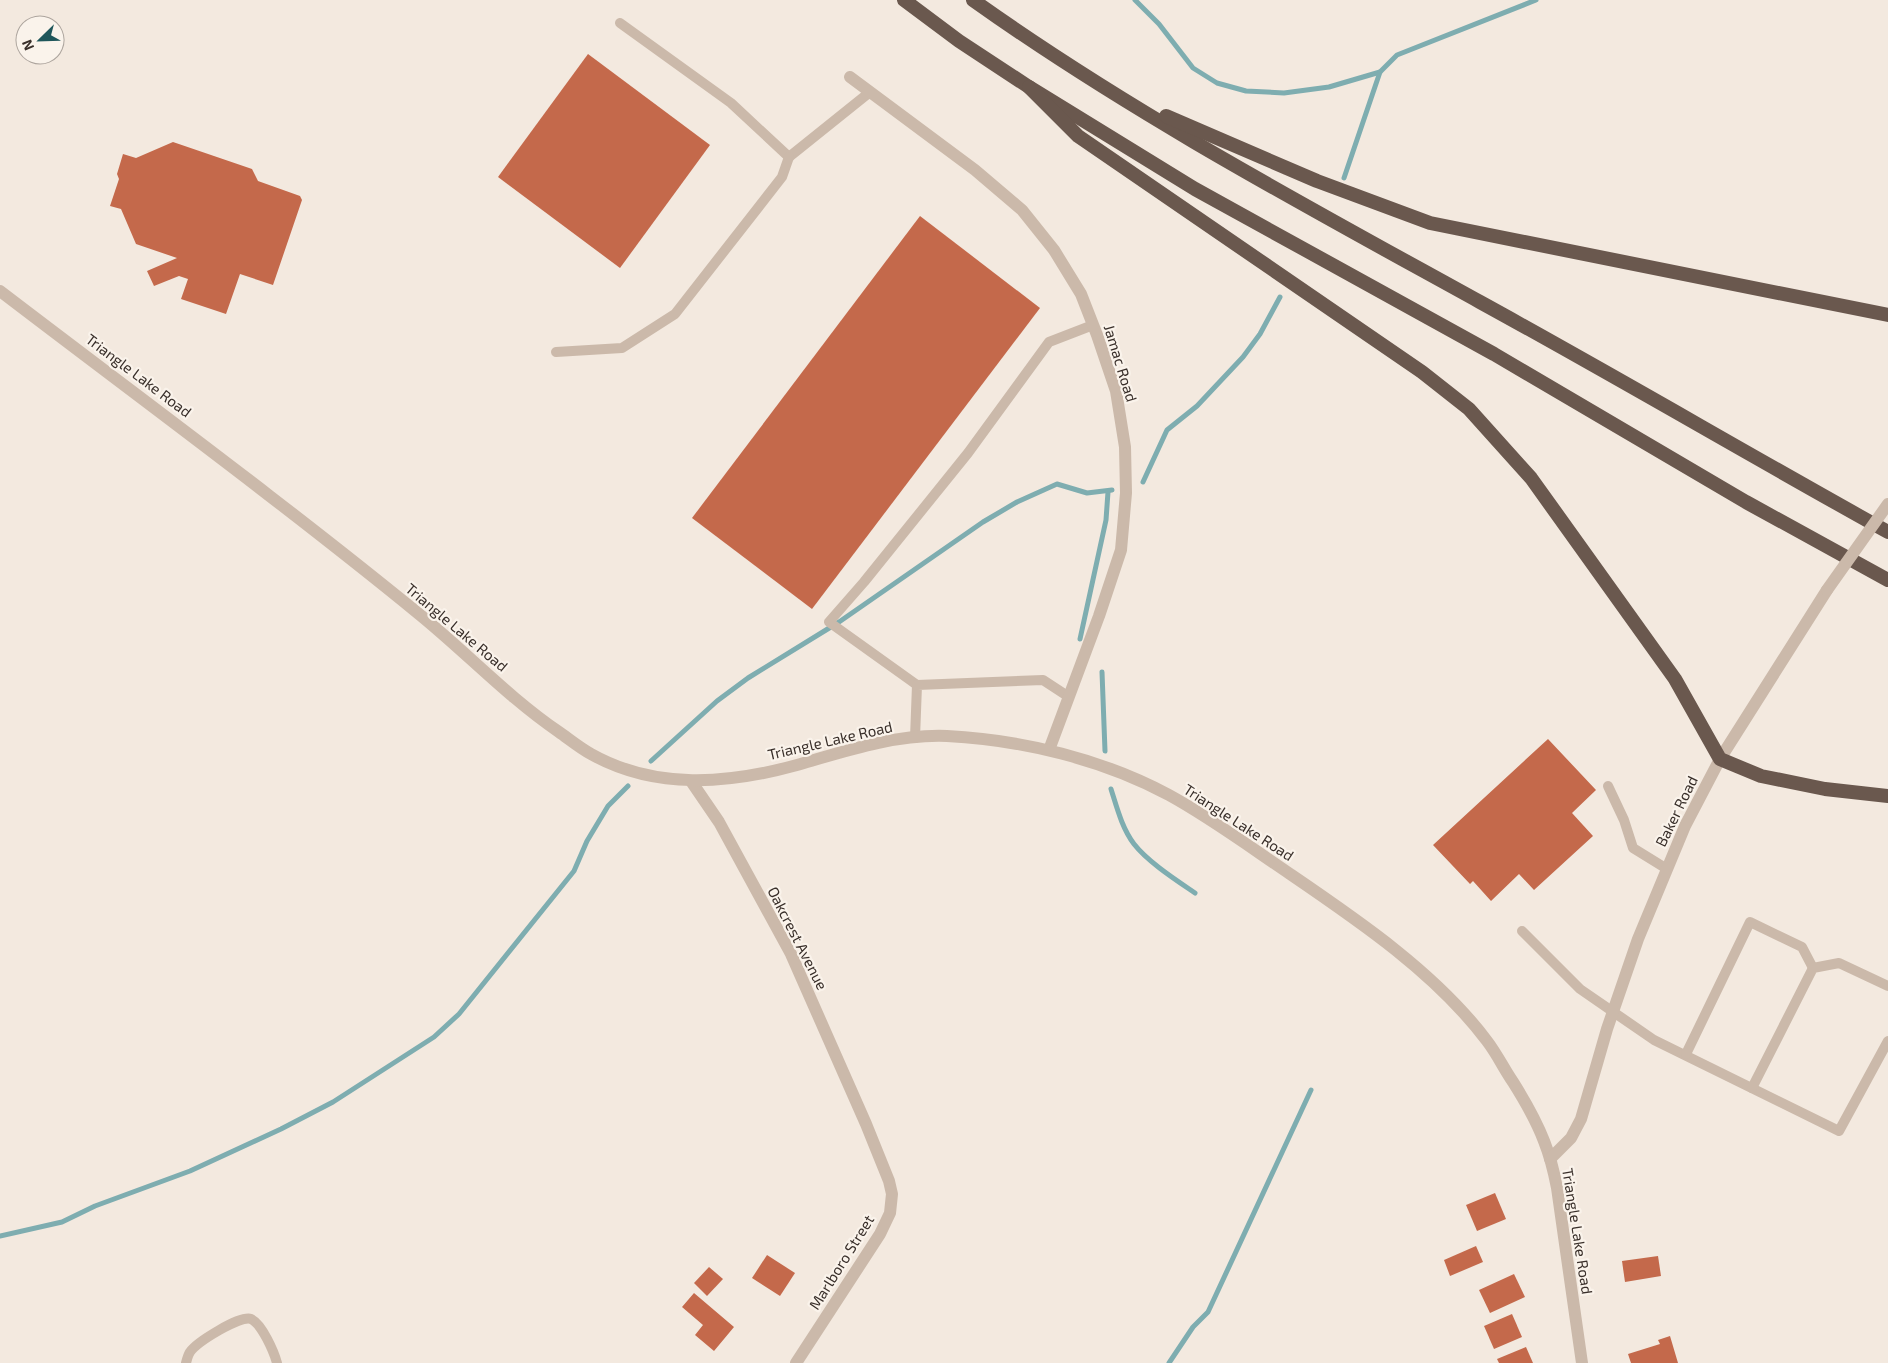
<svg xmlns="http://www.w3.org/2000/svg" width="1888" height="1363" font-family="'Exo 2',sans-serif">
<rect width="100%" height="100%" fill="#f3e9df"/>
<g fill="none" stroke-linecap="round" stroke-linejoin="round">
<g stroke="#7eadb0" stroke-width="5">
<polyline points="1135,0 1159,24 1193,68 1217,83 1246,91 1284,93 1329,87 1380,72"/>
<polyline points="1344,178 1380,72 1397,55 1536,0"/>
<polyline points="1143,482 1167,430 1197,406 1243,357 1260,334 1280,297"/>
<polyline points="1080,639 1106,520 1108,492"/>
<polyline points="1102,672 1105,751"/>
<polyline points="651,761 717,701 748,678 839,622 983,522 1017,502 1057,484 1087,493 1112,490"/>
<path d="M 1111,789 C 1117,808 1122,828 1134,844 C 1148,862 1176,880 1195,893"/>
<polyline points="0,1236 62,1222 95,1206 190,1171 281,1129 333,1102 434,1037 459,1014 574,871 587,841 608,806 628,786"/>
<polyline points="1169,1363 1193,1327 1208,1312 1311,1090"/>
</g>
</g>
<g fill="#c4694b">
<polygon points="588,54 710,145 620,268 498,177"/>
<polygon points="173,142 252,169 258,181 300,196 302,200 273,285 240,274 226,314 181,299 188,279 179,276 154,286 147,271 177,258 136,244 121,209 110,206 119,179 117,174 123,154 136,158"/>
<polygon points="920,216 1040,308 812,609 692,518"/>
<polygon points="1548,739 1596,790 1572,813 1593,836 1534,890 1519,874 1491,901 1473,881 1470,884 1433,845"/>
<polygon points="1495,1193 1506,1219 1477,1231 1466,1205"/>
<polygon points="1476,1246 1483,1262 1450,1276 1444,1260"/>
<polygon points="767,1255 795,1273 780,1296 752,1278"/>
<polygon points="1658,1256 1661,1276 1625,1282 1622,1261"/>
<polygon points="709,1267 723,1279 707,1296 694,1283"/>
<polygon points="1514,1274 1525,1297 1490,1313 1479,1290"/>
<polygon points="694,1293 734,1327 714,1351 695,1335 703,1325 682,1307"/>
<polygon points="1512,1314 1522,1337 1494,1349 1484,1326"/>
<polygon points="1670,1336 1678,1363 1631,1363 1628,1354 1660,1344 1658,1340"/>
<polygon points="1526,1347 1533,1363 1499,1363 1497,1359"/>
</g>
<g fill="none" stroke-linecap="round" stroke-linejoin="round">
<g stroke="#cbb9aa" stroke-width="10">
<polyline points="620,23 731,103 789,157 870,92"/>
<polyline points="556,352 622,348 675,314 782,177 789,157"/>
<polyline points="917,685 829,622 864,582 968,453 1049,342 1093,325"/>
<polyline points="915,738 917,685 1043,680 1069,697"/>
<polyline points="1608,786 1624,820 1633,848 1667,869"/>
<polyline points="1522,931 1580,989 1654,1040 1839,1131 1888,1041"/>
<polyline points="1686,1054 1750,922 1802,947 1813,968"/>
<polyline points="1752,1088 1813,968 1839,963 1888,986"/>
<path d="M 186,1363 C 187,1359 188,1355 190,1352 C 197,1342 240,1315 251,1319 C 262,1324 274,1352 277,1363"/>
</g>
<g stroke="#cbb9aa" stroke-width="12">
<polyline points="850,77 975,170 1022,210 1054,250 1081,294 1097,335 1116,391 1125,447 1126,493 1121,550 1099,616 1049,750"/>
<polyline points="691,781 719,822 791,954 866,1124 889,1181 892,1194 890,1213 880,1234 796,1363"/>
</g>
<g stroke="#cbb9aa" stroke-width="12">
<path d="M 0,291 C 140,398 283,503 419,614 C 467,653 509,698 559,732 C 569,739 580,748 591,754 C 655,790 728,784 797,765 C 845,751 896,734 947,736 C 1023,740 1102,759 1169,795 C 1211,818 1250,847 1290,874 C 1359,921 1437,974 1487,1041 C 1497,1054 1504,1069 1513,1082 C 1525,1101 1536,1120 1544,1141 C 1550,1156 1554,1172 1557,1188 L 1582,1363"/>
<polyline points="1550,1159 1571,1138 1581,1119 1607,1029 1638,939 1685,826 1720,759 1827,590"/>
</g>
<g stroke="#6a584e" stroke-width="14">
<polyline points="904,0 959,41 1029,87 1195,189 1494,354 1746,502 1888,580"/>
<path d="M 973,0 C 1133,114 1308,207 1480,302 C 1617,377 1751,456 1888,532"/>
<polyline points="1029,87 1078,136 1422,372 1469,409 1531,478 1675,679 1720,759 1761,776 1825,789 1888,796"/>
<polyline points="1166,116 1317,181 1430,223 1888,315"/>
</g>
<polyline stroke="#cbb9aa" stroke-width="12" points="1827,590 1888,504"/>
</g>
<g text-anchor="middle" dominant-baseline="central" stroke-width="4.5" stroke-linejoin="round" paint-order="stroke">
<g font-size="15" fill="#392f2a" stroke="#faf3eb">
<text transform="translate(1121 363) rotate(73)">Jamac Road</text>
<text transform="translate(139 375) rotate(37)">Triangle Lake Road</text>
<text transform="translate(457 627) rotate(40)">Triangle Lake Road</text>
<text transform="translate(830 740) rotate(-13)">Triangle Lake Road</text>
<text transform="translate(1676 811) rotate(-64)">Baker Road</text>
<text transform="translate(1239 822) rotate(33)">Triangle Lake Road</text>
<text transform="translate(798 938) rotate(63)">Oakcrest Avenue</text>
<text transform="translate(1578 1231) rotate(81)">Triangle Lake Road</text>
<text transform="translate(841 1262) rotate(-58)">Marlboro Street</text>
</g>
</g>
<g transform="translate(40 40) rotate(247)"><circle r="24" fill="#faf3eb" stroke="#ada59e"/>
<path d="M0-4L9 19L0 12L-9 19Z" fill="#1f565a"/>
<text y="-8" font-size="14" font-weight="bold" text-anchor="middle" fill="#392f2a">N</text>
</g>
</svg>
